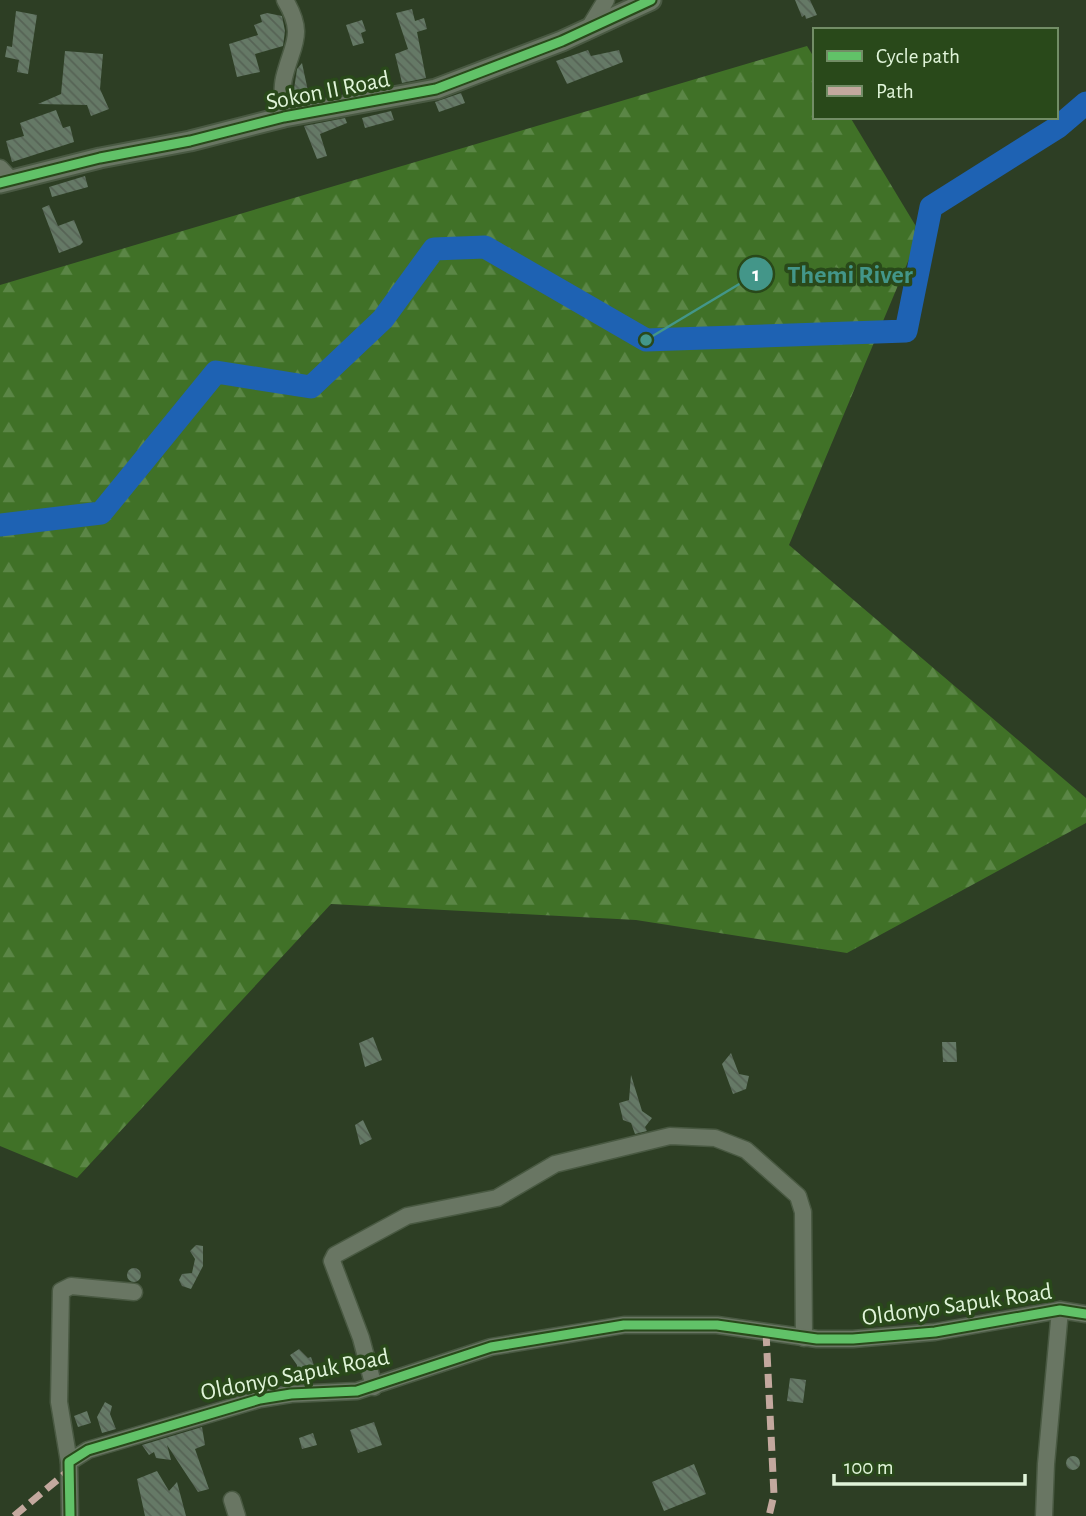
<svg xmlns="http://www.w3.org/2000/svg" width="1086" height="1516" font-family="'Alegreya Sans',sans-serif">
<defs>
<pattern id="forest-firs" width="22" height="20" patternUnits="userSpaceOnUse" patternTransform="scale(1.75)"><rect width="22" height="20" fill="#407127"/><path d="M5 1l3.5 6h-7zM16 11l3.5 6h-7z" fill="#5b8646"/></pattern>
<pattern id="building-back-hatch" width="6" height="6" patternUnits="userSpaceOnUse" patternTransform="scale(1.75)"><rect width="6" height="6" fill="#657966"/><path d="M-1 5l2 2M0 0l6 6M5-1l2 2" fill="none" stroke="#566355"/></pattern>
</defs>
<rect width="100%" height="100%" fill="#2d3e24"/>
<polygon fill="url(#forest-firs)" points="807,46 815,59 815,117 850,117 920,233 789,545 1086,798 1086,823 847,953 636,920 331,904 77,1178 0,1146 0,285"/>
<g fill="none" stroke-linecap="round" stroke-linejoin="round">
<polyline stroke="#1e62b3" stroke-width="23" points="0,525 101,513 216,372 311,387 383,319 434,249 485,247 646,340 906,331 931,207 1058,127 1086,103"/>
</g>
<g fill="url(#building-back-hatch)">
<polygon points="795,0 810,0 817,15 806,19 805,15 802,17"/>
<polygon points="412,9 415,21 424,18 427,29 417,32 426,78 402,83 395,54 408,49 396,13"/>
<polygon points="16,11 37,15 28,74 17,72 19,60 5,57 7,46 12,47"/>
<polygon points="267,13 282,16 285,31 283,46 255,54 260,72 237,77 229,44 258,35 254,25 262,22 260,15"/>
<polygon points="362,20 366,31 361,33 364,43 353,46 346,25"/>
<polygon points="588,50 591,56 619,50 623,62 567,84 556,61"/>
<polygon points="65,51 103,54 100,89 109,109 91,116 87,105 38,104 61,94"/>
<polygon points="302,63 308,91 293,96 297,69"/>
<polygon points="461,93 465,103 439,112 435,102"/>
<polygon points="56,110 63,128 70,126 74,142 12,162 6,141 24,136 20,123"/>
<polygon points="391,111 394,120 365,128 362,118"/>
<polygon points="345,118 347,123 320,134 327,156 317,159 304,126"/>
<polygon points="85,176 88,187 52,197 49,187"/>
<polygon points="49,205 58,226 74,220 83,242 80,245 59,253 42,208"/>
<polygon points="373,1037 382,1060 365,1067 359,1043"/>
<polygon points="942,1042 956,1042 957,1062 943,1062"/>
<polygon points="731,1053 739,1074 749,1076 746,1089 733,1094 722,1064"/>
<polygon points="631,1075 642,1111 652,1118 645,1127 647,1131 635,1134 631,1123 623,1120 619,1103 629,1100"/>
<polygon points="363,1120 372,1139 360,1145 355,1125"/>
<polygon points="196,1245 203,1246 203,1266 191,1289 182,1286 179,1280 182,1274 192,1273 195,1259 190,1251"/>
<circle cx="134" cy="1275" r="7"/>
<polygon points="299,1349 308,1358 311,1357 318,1377 297,1377 297,1365 290,1355"/>
<polygon points="790,1378 806,1380 803,1403 787,1401"/>
<polygon points="105,1402 112,1406 110,1414 116,1429 102,1433 97,1417"/>
<polygon points="87,1411 91,1423 78,1427 74,1416"/>
<polygon points="374,1422 382,1445 358,1453 350,1430"/>
<polygon points="202,1427 205,1445 195,1449 209,1489 198,1492 167,1445 171,1460 156,1458 154,1452 149,1455 142,1445"/>
<polygon points="313,1433 317,1445 302,1449 299,1438"/>
<circle cx="1073" cy="1463" r="7"/>
<polygon points="694,1464 706,1494 664,1511 652,1482"/>
<polygon points="157,1471 169,1491 177,1482 186,1516 145,1516 137,1479"/>
</g>
<g fill="none" stroke-linecap="round" stroke-linejoin="round">
<g stroke="#495942" stroke-width="19">
<g id="minor">
<polyline points="589,28 606,0"/>
<path d="M 284,117 C 283,104 281,91 284,78 C 292,44 306,35 285,0"/>
<polyline points="0,168 12,181"/>
<polyline points="374,1387 361,1338 332,1261 335,1255 407,1216 497,1198 555,1164 670,1136 715,1138 746,1150 798,1196 803,1212 804,1338"/>
<polyline points="69,1462 59,1402 61,1291 71,1286 134,1292"/>
<polyline points="232,1500 237,1516"/>
<polyline points="70,1516 69,1462 88,1450 260,1399 291,1394 357,1391 491,1347 624,1325 717,1325 817,1339 853,1339 935,1332 1060,1310 1086,1314"/>
<polyline points="1044,1516 1046,1464 1060,1310"/>
</g>
</g>
<g stroke="#495942" stroke-width="23">
<polyline id="tertiary" points="0,183 100,158 190,141 284,117 436,89 562,41 651,0"/>
</g>
<use href="#minor" stroke="#697663" stroke-width="16"/>
<use href="#tertiary" stroke="#697663" stroke-width="19"/>
<g stroke="#c3a89e" stroke-width="7" stroke-dasharray="14 7" stroke-linecap="butt">
<polyline points="766,1332 774,1495 769,1516"/>
<polyline points="14,1516 67,1472"/>
</g>
<g stroke="#29491a" stroke-width="13">
<g id="cycleway">
<polyline points="0,183 100,158 190,141 284,117 436,89 562,41 651,0"/>
<polyline points="70,1516 69,1462 88,1450 260,1399 291,1394 357,1391 491,1347 624,1325 717,1325 817,1339 853,1339 935,1332 1060,1310 1086,1314"/>
</g>
</g>
<use href="#cycleway" stroke="#61c268" stroke-width="9"/>
</g>
<g text-anchor="middle" dominant-baseline="central" stroke-width="7" stroke-linejoin="round" paint-order="stroke">
<g font-size="24" fill="#e0f4d9" stroke="#29491a">
<text transform="translate(328 91) rotate(-11)">Sokon II Road</text>
<text transform="translate(957 1305) rotate(-8)">Oldonyo Sapuk Road</text>
<text transform="translate(295 1375) rotate(-11)">Oldonyo Sapuk Road</text>
</g>
</g>
<path fill="none" stroke="#439689" stroke-width="2.5" d="M646 340L756 274"/>
<g fill="#439689" stroke="#29491a" stroke-width="2.5">
<circle cx="646" cy="340" r="7"/>
<circle cx="756" cy="274" r="18"/>
</g>
<g font-size="21" text-anchor="middle" font-weight="bold" fill="#fff">
<text x="756" y="281">1</text>
</g>
<g font-size="26" text-anchor="middle" font-weight="bold" fill="#439689" stroke="#29491a" stroke-width="7" stroke-linejoin="round" paint-order="stroke">
<text x="850" y="283">Themi River</text>
</g>
<rect x="813" y="28" width="245" height="91" fill="#29491a" stroke="#728d66" stroke-width="2"/>
<rect x="827" y="51" width="35" height="10" fill="#61c268" stroke="#728d66" stroke-width="2"/>
<text x="876" y="63" font-size="21" fill="#e0f4d9">Cycle path</text>
<rect x="827" y="86" width="35" height="10" fill="#c3a89e" stroke="#728d66" stroke-width="2"/>
<text x="876" y="98" font-size="21" fill="#e0f4d9">Path</text>
<path d="M834 1474v10h191v-10" fill="none" stroke="#e0f4d9" stroke-width="3.5"/>
<text x="844" y="1474" font-size="21" fill="#e0f4d9" stroke="#29491a" stroke-width="5" paint-order="stroke">100 m</text>
</svg>
